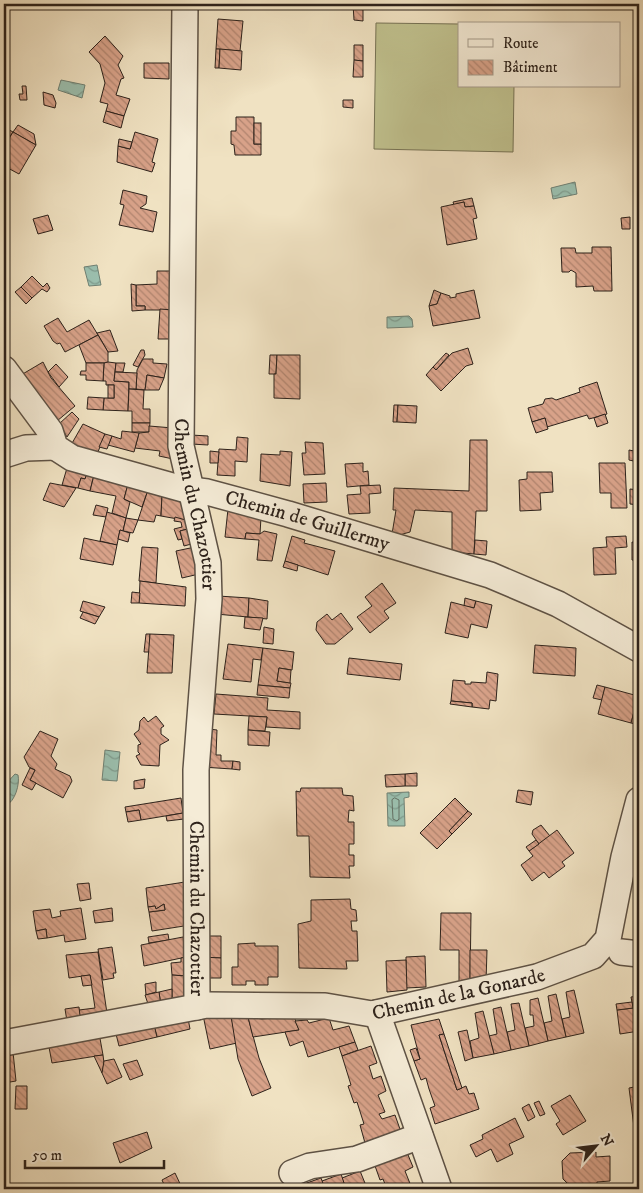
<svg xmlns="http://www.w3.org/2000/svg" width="643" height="1193" font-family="'IM FELL DW Pica',serif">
<defs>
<pattern id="water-waves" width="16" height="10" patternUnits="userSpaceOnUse" patternTransform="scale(1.25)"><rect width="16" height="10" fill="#9bbfae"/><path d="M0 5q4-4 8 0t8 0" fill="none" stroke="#7f9b8d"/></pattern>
<pattern id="building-back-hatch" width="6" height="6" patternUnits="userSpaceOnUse" patternTransform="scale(1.25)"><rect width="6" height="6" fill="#d8a289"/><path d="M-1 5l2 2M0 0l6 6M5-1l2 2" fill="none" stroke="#b0846f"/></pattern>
</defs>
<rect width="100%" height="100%" fill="#f0e2c2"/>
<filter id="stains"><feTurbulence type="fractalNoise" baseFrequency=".004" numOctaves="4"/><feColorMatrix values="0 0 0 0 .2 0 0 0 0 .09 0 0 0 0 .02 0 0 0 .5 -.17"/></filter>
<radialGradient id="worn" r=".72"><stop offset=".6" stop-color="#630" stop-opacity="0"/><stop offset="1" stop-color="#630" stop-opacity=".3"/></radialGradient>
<polygon fill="#c0c18e" stroke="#767254" points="376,23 459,24 459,86 514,86 513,152 374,149"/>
<g fill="url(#water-waves)" stroke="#6f8073">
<polygon points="61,80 85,85 82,98 58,90"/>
<polygon points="575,182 577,194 553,199 551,188"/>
<polygon points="97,265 101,285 89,286 84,267"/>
<polygon points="409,316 412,319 413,327 387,328 387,317"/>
<polygon points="105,750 120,752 117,781 102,780"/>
<path d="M 15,774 L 18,775 C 20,784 15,802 6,805 L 4,805 L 4,786 Z"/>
<polygon points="409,792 409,797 404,798 405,826 388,826 387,793"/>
</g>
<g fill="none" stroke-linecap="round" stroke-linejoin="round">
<polygon stroke="#647064" stroke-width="1" points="395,798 399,800 399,819 397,821 393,819 392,800"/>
</g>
<g fill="url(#building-back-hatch)" stroke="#2d221b">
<polygon points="353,4 363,4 363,21 354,20"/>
<polygon points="218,19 243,21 240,51 216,49"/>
<polygon points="105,36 123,56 118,65 124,78 121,79 116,95 130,99 124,116 106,111 108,104 100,102 105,83 100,64 89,52"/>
<polygon points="354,45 363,45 363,61 354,60"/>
<polygon points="216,49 220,49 219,68 215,68"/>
<polygon points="220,49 242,51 241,70 219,68"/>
<polygon points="354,60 363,61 363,77 353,77"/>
<polygon points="144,63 169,63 169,79 144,78"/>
<polygon points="22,86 26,86 27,100 20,100 19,94 23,94"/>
<polygon points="43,92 53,95 56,103 55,108 44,105"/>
<polygon points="343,100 353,100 353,108 343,107"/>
<polygon points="106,111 124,116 121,128 103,122"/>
<polygon points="236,117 254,117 254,144 261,144 261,155 235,155 234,145 231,144 231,131 236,131"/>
<rect x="254" y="123" width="7" height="21"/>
<polygon points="18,125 34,134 36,145 13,132"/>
<polygon points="4,127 13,132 8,139 4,137"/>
<polygon points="13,132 36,145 19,174 4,166 4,147"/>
<polygon points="135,132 158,139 152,162 155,163 152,172 117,162 118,146 130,149"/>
<polygon points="119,139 132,142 130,149 118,146"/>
<polygon points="123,190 147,196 146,204 140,208 157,212 153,232 119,225 124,205 120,204"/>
<polygon points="472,198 474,206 465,207 464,202 454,205 453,202"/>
<polygon points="464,202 465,207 474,206 477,218 473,219 477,239 447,245 441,207"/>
<polygon points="48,215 53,230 38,234 33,219"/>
<polygon points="630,217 630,229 622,229 621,218"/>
<polygon points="592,247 611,247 612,291 594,291 593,286 576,287 576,273 571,270 569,272 562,272 561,248 575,248 576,253 592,253"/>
<polygon points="157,271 174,271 172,310 145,310 145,306 136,306 136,285 157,284"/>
<polygon points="32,276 43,287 47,283 50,288 47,292 42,289 32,298 21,287"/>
<polygon points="131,284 136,285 136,306 145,306 145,310 132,311"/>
<polygon points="21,287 32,298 26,304 15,292"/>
<polygon points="434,290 441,293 437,304 429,306"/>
<polygon points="474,290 480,318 433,326 429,306 437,304 441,293 450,296 450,298 456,297 456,294"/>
<polygon points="160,309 174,310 172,339 158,339"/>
<polygon points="58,318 67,332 89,320 98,335 65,352 60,343 57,344 53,341 44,326"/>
<polygon points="110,330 118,351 108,352 97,333"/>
<polygon points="98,335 108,352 108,363 86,363 79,345"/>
<polygon points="468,348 473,364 466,366 441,391 426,375 433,367 436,370 452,353"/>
<polygon points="141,350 144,350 145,355 138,367 133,365"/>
<polygon points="446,353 449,355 436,370 433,367"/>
<polygon points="270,355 277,355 276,374 269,374"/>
<polygon points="277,355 300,355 300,399 274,398 274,374 276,374"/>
<polygon points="143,359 153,359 153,363 167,364 164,378 147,375 145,390 136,389 137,370"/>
<polygon points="43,362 51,378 75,406 57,421 21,375"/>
<polygon points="108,362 116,363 114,381 129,382 128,411 103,410 104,398 114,398 114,385 106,385 106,381 103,381 104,363"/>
<polygon points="86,363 104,363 103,381 86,380 86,375 80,375 81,371 86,371"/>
<polygon points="116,363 125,363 123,372 115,372"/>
<polygon points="56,364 68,377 59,387 48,372"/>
<polygon points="115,372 137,373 136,389 129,389 129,382 114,381"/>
<polygon points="147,375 164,378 159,390 145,390"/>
<polygon points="597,382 607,414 589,419 587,415 547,427 545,418 532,422 528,408 543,404 545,399 552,398 556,400 580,392 579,388"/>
<rect x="108" y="385" width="6" height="13"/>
<polygon points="129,389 144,390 143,409 150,409 150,423 132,423 132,411 128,411"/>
<polygon points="88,397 104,398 103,410 87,409"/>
<polygon points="394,405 398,405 397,422 393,422"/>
<polygon points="398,405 417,406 416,423 397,422"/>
<polygon points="72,412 79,419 67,437 59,424"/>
<polygon points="605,414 608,423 597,427 594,418"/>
<polygon points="545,418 548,429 536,433 532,422"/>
<polygon points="132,423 150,423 149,432 132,432"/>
<polygon points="83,424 105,434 96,457 71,445"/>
<polygon points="149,426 173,428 173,459 159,456 160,451 135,448 139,433 149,432"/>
<polygon points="122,431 139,433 134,452 108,445 112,436 121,439"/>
<polygon points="105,434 112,436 107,449 99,447"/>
<polygon points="191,435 208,436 208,445 191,444"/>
<polygon points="237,437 248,438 247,462 235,461 235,476 217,475 219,449 236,450"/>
<polygon points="470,440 487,440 487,511 476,511 474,554 452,552 452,512 415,510 410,532 396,536 392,534 396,510 393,510 394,488 469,491"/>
<polygon points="305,442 323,443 325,474 304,475 302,453 306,453"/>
<polygon points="629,450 639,452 638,462 629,460"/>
<polygon points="210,451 219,452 218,463 210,463"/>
<polygon points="280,451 292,452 290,486 260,481 261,454 280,455"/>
<polygon points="363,463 363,472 368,471 369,485 347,487 345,464"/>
<polygon points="599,463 625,463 627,508 611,508 611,493 600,493"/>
<polygon points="67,468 87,473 85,479 81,478 78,488 62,485"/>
<polygon points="527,472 552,472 553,492 540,493 541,510 520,511 519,480 527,479"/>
<polygon points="87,473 94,475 90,491 78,488 81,478 85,479"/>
<polygon points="94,475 128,484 124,499 130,502 126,518 112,513 116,496 90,491"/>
<polygon points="50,483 76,488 64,507 43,500"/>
<polygon points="326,483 327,502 304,503 303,484"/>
<polygon points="128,484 148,490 142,507 124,499"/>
<polygon points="380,485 381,493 369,494 370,513 349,514 347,495 361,494 360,486"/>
<polygon points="630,489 639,490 639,505 630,504"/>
<polygon points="148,490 162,495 161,516 156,515 154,522 138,520"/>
<polygon points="162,495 184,502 189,521 161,516"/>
<polygon points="96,505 108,508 106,517 93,515"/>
<polygon points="228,509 261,517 260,534 246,533 245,539 225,537"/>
<polygon points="107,512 126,518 123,531 120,530 117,545 100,541"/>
<polygon points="175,517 189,521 191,528 180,531 182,539 178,540 174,529 182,527 181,522 174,521"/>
<polygon points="126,518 138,520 133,533 123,531"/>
<polygon points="191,528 195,543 184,546 180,531"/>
<polygon points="120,530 130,533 128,542 118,539"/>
<polygon points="264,531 277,534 272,561 257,560 259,540 245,539 246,533 260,534"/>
<polygon points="292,536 305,540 304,543 335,551 328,575 285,561"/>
<polygon points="626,536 627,547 615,548 616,574 594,575 593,548 607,547 606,537"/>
<polygon points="84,538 117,545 113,565 80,559"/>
<polygon points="475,540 487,541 486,555 474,554"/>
<polygon points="632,542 639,543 639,561 632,560"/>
<polygon points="142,547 158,548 156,583 139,581"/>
<polygon points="195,547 199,574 182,578 176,551"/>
<polygon points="285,561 298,565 297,571 283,567"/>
<polygon points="140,581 186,587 185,606 139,603"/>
<polygon points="382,583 396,603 384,611 389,618 370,633 357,617 372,606 365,597"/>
<polygon points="635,591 639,591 639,607 635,608"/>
<polygon points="132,592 140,593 139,603 131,603"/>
<polygon points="218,596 249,598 248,617 216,614"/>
<polygon points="249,598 268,601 267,619 248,617"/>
<polygon points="465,598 476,601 474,608 464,606"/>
<polygon points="83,601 105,607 99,617 80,611"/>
<polygon points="476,601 492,605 487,628 471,624 468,638 445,633 451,602 474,608"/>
<polygon points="83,612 99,617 95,624 80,618"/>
<polygon points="341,613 353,629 335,644 326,644 316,630 317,622 327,614 332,620"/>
<polygon points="245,617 263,618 260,630 244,628"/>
<polygon points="264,627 274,629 273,644 263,643"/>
<polygon points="146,634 150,634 150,652 144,652"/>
<polygon points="150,634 174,635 172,673 147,673"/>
<polygon points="228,644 263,648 261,660 253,659 251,682 223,679"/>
<polygon points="535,645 576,648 575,676 533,673"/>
<polygon points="263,648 294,652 292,670 279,668 277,681 291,683 290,688 258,685"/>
<polygon points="349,658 402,664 400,680 347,674"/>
<polygon points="279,668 291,670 290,683 277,681"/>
<polygon points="487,672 498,674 496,701 490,700 489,709 472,707 472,703 451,701 453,680 465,681 465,684 471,684 471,682 486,683"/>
<polygon points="258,685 290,688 289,698 257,695"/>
<polygon points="597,685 605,687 602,700 593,698"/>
<polygon points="605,687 638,696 631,723 598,714"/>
<polygon points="216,694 268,698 267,710 300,712 300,729 266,727 267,717 214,714"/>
<polygon points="638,698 639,698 639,725 631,723"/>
<polygon points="451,701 472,703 472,707 450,704"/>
<polygon points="156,716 164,726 161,728 161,734 169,740 160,745 159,766 141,765 136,756 140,754 138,752 138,745 141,744 134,734 139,730 140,721 144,717 148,722"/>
<polygon points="249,716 267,717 265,731 248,730"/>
<polygon points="209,729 217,730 216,755 221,755 221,761 233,761 232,769 202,767"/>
<polygon points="248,730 270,732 269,746 248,745"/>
<polygon points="40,731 58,739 51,756 57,764 55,769 70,776 72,781 63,798 30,780 35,770 29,767 24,757"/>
<polygon points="233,761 240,762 240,770 232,769"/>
<polygon points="30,768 35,770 30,780 36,783 32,790 22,785"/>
<polygon points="417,773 417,786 405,786 405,774"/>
<polygon points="405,774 405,786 386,787 385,775"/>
<polygon points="145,779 144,788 134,789 134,781"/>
<polygon points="301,788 342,788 343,795 353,796 354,811 349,810 348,822 354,822 354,844 349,844 349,855 354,855 354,866 349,866 350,878 310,877 309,836 297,836 296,791 300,792"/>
<polygon points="518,790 533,792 531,805 516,802"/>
<polygon points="181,798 183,813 141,820 139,810 126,812 125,807"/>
<polygon points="455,798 468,811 449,831 452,834 437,849 420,833"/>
<polygon points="139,810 141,820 128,822 126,812"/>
<polygon points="468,811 472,814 452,834 449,831"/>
<polygon points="183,813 184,819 167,821 166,816"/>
<polygon points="541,825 550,836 539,844 532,834 533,830"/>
<polygon points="557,830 574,853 562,862 565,866 549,878 544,872 532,881 521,865 533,856 529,851"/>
<polygon points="536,840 539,844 529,851 526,847"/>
<polygon points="185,882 184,926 152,931 149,912 165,910 164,904 156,909 155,906 148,907 146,888"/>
<polygon points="89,883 91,899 80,901 77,884"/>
<polygon points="350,899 351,909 356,910 357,921 351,921 352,931 357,931 358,961 346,961 347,969 299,968 298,924 311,921 311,900"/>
<polygon points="164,904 165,910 149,912 148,907 155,906 156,909"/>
<polygon points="81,908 86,939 65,942 64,935 47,938 46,929 36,931 33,911 50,909 52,918 61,916 60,911"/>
<polygon points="112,908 113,921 95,923 93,911"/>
<polygon points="441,913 471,913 470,985 459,987 459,950 440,950"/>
<polygon points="46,929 47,938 38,939 36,931"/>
<polygon points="168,934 169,940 149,943 148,937"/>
<polygon points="203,936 221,936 221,958 202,957"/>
<polygon points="183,937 186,957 144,966 141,945"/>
<polygon points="255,943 255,946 278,946 278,977 268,977 268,985 255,985 255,981 246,981 246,985 232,985 232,967 238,967 238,944"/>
<polygon points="112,947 116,973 113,973 114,978 103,980 98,949"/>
<polygon points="470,950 487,950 486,982 470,985"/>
<polygon points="98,952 108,1020 81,1024 79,1010 95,1008 90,975 69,978 66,955"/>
<polygon points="425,956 426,987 406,988 406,957"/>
<polygon points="186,957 186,976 172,975 171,963 181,962 181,958"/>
<polygon points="202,957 221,958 221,978 202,978"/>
<polygon points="406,960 407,990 387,992 386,961"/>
<polygon points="90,975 92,985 83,986 81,976"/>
<polygon points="172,975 186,976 184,997 172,1002"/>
<polygon points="156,982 156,992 146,995 145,984"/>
<polygon points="172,989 172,1002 161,1006 159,992"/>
<polygon points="574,990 584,1033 566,1037 562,1019 570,1017 566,992"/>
<polygon points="159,992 161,1006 150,1010 145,995"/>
<polygon points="556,994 566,1037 548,1041 544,1023 552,1021 548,996"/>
<polygon points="639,996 639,1031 620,1034 617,1010 633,1008 631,997"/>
<polygon points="538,998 548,1041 529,1046 525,1028 534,1026 533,1015 530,1015 530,1000"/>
<polygon points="632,1002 633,1008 617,1010 616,1004"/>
<polygon points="519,1003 529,1046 511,1050 507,1032 515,1030 511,1004"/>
<polygon points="79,1007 81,1024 68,1027 65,1009"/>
<polygon points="501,1007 511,1050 494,1054 489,1036 497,1034 493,1009"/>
<polygon points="483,1011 494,1054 473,1058 470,1041 479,1038 475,1013"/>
<polygon points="187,1013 190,1029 157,1037 153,1021"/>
<polygon points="203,1015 231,1016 237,1043 210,1049"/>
<polygon points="231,1016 248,1017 259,1058 271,1088 252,1096 238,1059"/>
<polygon points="294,1016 299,1030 253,1037 248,1017 262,1019"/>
<polygon points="329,1018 333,1030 349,1026 355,1042 308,1057 303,1041 290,1046 285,1032 299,1030 295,1021 307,1020 309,1023"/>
<polygon points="439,1019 444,1034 439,1035 457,1090 466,1086 469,1094 474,1093 479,1109 435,1124 430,1108 435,1106 429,1089 426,1078 421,1080 414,1061 420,1059 411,1025"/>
<polygon points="153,1021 157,1037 119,1046 115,1030"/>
<polygon points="467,1030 473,1058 465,1061 458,1032"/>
<polygon points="99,1033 103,1055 52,1063 48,1042"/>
<polygon points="444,1034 462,1088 457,1090 439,1035"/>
<polygon points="355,1042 358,1050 342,1056 339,1047"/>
<polygon points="371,1046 377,1063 369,1066 373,1079 381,1076 386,1091 378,1095 385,1112 379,1114 382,1119 395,1115 401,1132 365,1143 360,1125 364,1124 357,1102 354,1103 348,1086 351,1085 342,1056"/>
<polygon points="416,1048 420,1059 414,1061 410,1050"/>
<polygon points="4,1049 13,1052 16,1081 4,1083"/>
<polygon points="103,1055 104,1063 102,1073 94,1056"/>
<polygon points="114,1059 122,1077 107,1084 102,1073 104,1061"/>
<polygon points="137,1060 143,1075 130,1080 123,1064"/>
<polygon points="16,1086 27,1086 27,1109 15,1109"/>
<polygon points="639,1086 639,1134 635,1135 629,1088"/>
<polygon points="570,1095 586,1121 563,1135 556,1124 560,1121 551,1106"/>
<polygon points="539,1101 545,1114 540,1116 534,1103"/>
<polygon points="529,1104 535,1117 528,1121 522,1108"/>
<polygon points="515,1118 524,1137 509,1144 513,1154 497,1162 491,1149 476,1157 470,1145 483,1139 482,1135"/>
<polygon points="147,1132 152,1148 120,1163 113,1143"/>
<polygon points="406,1150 413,1167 405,1171 411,1186 407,1189 387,1189 383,1179 380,1180 374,1163"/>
<polygon points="596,1152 596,1157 610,1156 610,1181 597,1182 597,1186 571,1187 563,1179 562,1161 570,1153"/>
<polygon points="360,1171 367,1188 346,1189 342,1178"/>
<polygon points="175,1173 182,1188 166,1189 162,1180"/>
<polygon points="341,1174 346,1189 325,1189 322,1181"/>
<polygon points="321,1178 325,1189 303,1189 301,1185"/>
</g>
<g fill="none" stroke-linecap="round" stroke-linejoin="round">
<g stroke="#5e5245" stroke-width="28">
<g id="minor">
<path id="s1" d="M 185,4 L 181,446 L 208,563 L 209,599 L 196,770 L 197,1007"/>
<path id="s2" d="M 4,369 L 50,431 L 55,447 L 72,458 L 183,489 L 207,492 L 288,514 L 490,575 L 558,604 L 639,649"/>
<polyline points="4,455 26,448 55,447"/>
<polyline points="621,952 639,954"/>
<polyline points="377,1013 439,1189"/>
<path id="s3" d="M 4,1043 L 207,1005 L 325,1006 L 372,1014 L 537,977 L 593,956 L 608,939 L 624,857 L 639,800"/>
<polyline points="292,1173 310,1166 357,1159 420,1136"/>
</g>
</g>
<use href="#minor" stroke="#f5ecd7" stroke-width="25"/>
</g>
<g text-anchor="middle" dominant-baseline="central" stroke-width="4" stroke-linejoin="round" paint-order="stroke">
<g font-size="20" fill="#2d221b" stroke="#f5ecd7">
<text stroke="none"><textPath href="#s1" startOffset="502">Chemin du Chazottier</textPath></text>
<text stroke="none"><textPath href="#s2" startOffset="358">Chemin de Guillermy</textPath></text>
<text stroke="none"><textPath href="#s1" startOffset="908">Chemin du Chazottier</textPath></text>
<text stroke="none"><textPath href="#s3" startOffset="461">Chemin de la Gonarde</textPath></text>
</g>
</g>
<rect width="643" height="1193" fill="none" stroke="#f0e2c2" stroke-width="20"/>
<rect x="5" y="5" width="633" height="1183" fill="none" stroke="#2d221b" stroke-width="2.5"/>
<rect x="10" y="10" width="623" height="1173" fill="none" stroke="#2d221b"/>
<rect x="458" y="22" width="162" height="65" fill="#f5ecd7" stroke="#a59b8c"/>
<rect x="468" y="39" width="25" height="8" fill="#f5ecd7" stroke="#a59b8c"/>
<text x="503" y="48" font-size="15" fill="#2d221b">Route</text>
<rect x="468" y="60" width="25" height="15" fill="url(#building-back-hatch)" stroke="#a59b8c"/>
<text x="503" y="72" font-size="15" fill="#2d221b">Bâtiment</text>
<g transform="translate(596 1146) rotate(62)" stroke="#f5ecd7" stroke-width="4" paint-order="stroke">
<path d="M0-4L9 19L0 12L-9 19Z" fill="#2d221b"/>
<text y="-8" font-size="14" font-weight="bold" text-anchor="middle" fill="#2d221b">N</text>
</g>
<path d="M25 1160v8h139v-8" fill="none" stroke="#2d221b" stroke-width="2.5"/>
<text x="32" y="1160" font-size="15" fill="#2d221b" stroke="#f5ecd7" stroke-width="4" paint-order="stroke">50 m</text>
<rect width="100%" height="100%" filter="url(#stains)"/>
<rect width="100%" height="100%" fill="url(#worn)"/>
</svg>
